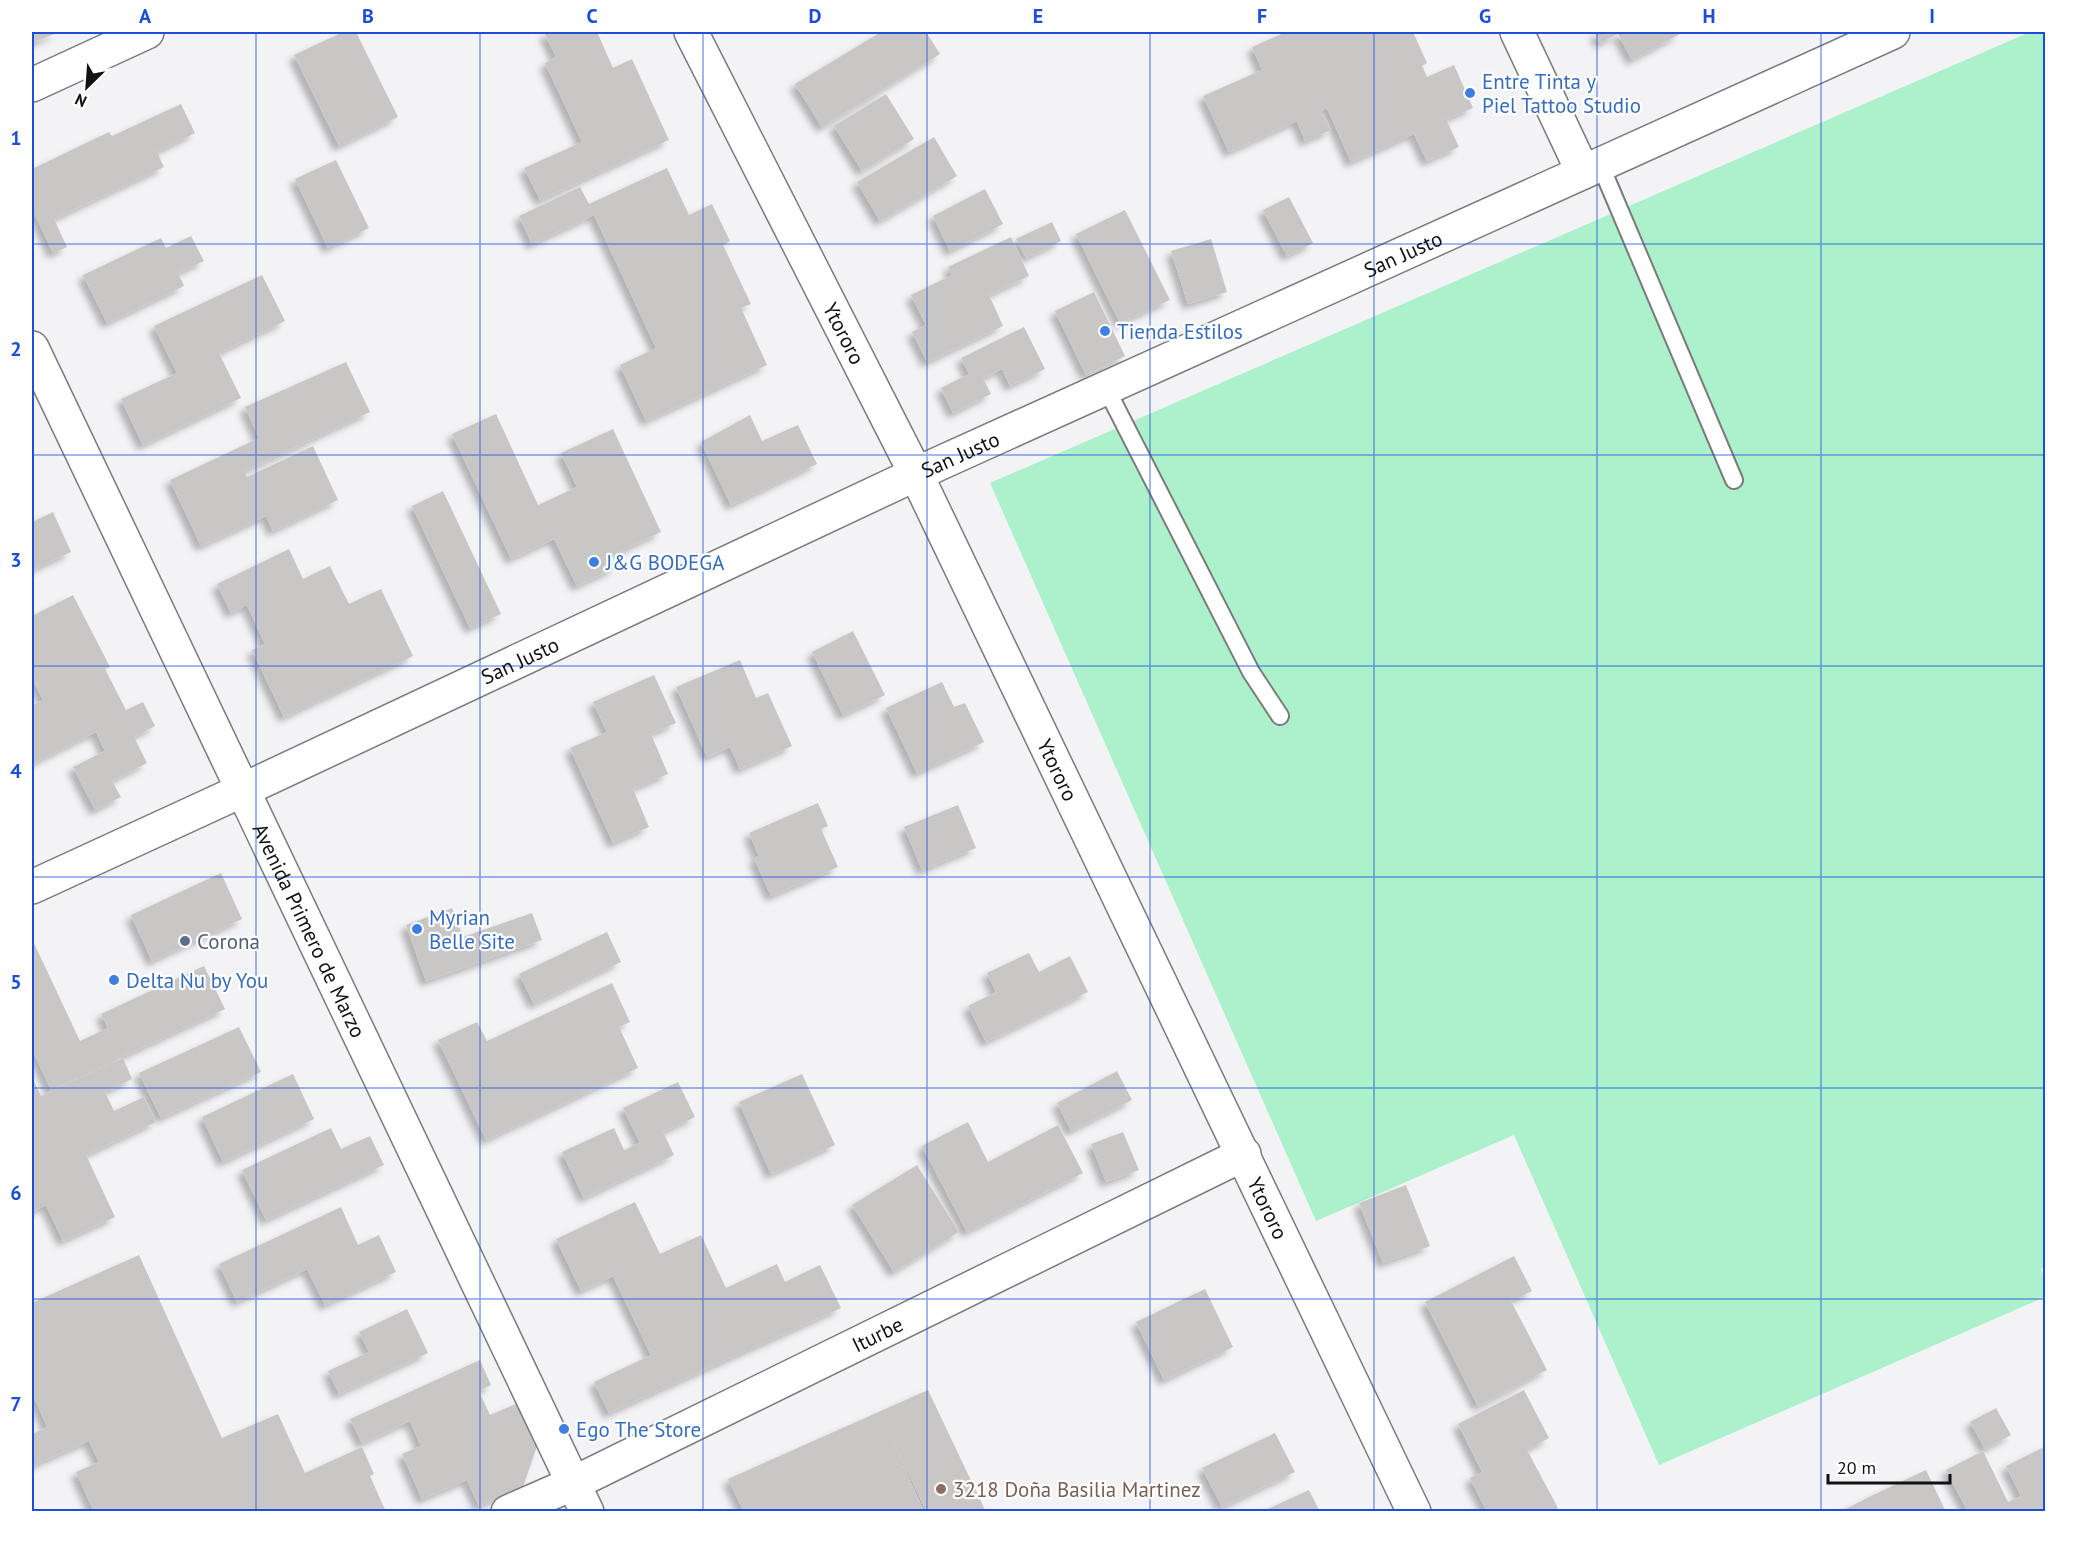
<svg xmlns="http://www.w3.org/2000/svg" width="2077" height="1543" font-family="'PT Sans',sans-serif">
<defs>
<filter id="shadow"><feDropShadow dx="-5.5" dy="5.5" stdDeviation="3" flood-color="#0004"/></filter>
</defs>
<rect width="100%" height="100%" fill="#f3f3f6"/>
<polygon fill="#abf1cb" points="2030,32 2045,32 2046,1267 2041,1269 2045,1279 2045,1297 1659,1465 1514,1135 1316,1221 990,483"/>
<g fill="#c9c7c5" filter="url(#shadow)">
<polygon points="32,32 59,32 32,43"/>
<polygon points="343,32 356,32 398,117 339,146 294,55"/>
<polygon points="544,32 597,32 613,68 632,59 669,140 540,200 524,168 582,142 545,63 556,57"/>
<polygon points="881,32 926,32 940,54 822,127 795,84"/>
<polygon points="1286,32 1413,32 1427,63 1422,66 1427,77 1454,65 1473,108 1446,119 1459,147 1427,161 1414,134 1351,162 1327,108 1321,111 1331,130 1305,141 1297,121 1229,152 1203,96 1262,70 1252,47"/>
<polygon points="1594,32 1679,32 1680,34 1632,60 1618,34 1600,43"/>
<polygon points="886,94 914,139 862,171 834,126"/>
<polygon points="181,104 195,133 157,152 164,167 54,219 67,247 53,253 32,208 32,169 109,132 112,136"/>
<polygon points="934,137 957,176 880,221 857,182"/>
<polygon points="336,160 369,228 328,248 295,179"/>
<polygon points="667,168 689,215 712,204 730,241 723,245 751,304 741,308 767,365 646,421 620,365 656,348 594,215 532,244 519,216 580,187 589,204"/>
<polygon points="985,189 1003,224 950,251 933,216"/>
<polygon points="1289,197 1313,243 1287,256 1263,210"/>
<polygon points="1125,210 1170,300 1120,323 1076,234"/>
<polygon points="1052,222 1061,241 1026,258 1016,239"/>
<polygon points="191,236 204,261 178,273 184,286 107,323 83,275 161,238 166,248"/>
<polygon points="1011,237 1029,276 989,295 1003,326 927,362 912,332 926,325 911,295 952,275 948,267"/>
<polygon points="1211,239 1227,292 1188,304 1171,251"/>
<polygon points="262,275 285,321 219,353 241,398 143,445 121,399 177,373 154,326"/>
<polygon points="1094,292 1125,356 1086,375 1055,311"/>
<polygon points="1024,327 1045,369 1010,386 1002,369 983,378 991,394 953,413 941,388 969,374 961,358"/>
<polygon points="346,362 370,412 244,471 247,477 313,446 338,500 273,531 266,516 201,546 170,480 259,438 245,407"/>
<polygon points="496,414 538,505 577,487 561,453 613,429 661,532 610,556 615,568 577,586 554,539 511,559 452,434"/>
<polygon points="750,415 762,441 798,425 817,464 731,505 701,442"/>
<polygon points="443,491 501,614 470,628 412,506"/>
<polygon points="53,512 71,552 32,570 32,522"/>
<polygon points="289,549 303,579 330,566 349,604 381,589 413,656 284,717 252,650 265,644 247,605 231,613 217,584"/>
<polygon points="73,595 110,667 105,669 126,710 143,702 155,726 134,737 147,763 112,781 121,797 95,810 73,767 105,751 96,732 32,764 32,705 43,700 32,678 32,616"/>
<polygon points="853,631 885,695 843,715 812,652"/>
<polygon points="740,660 756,698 768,693 792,746 740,769 730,747 707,757 676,687"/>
<polygon points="654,675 676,723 651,734 668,774 633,789 649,827 613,843 570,748 607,732 593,702"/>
<polygon points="942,682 954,707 965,703 984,742 917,773 886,708"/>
<polygon points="818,803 828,826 821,829 838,867 771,896 754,858 759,856 749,833"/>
<polygon points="958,805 976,848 922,870 904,827"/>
<polygon points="221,873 242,919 152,961 131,915"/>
<polygon points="452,908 463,937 532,913 542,940 426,981 406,925"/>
<polygon points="607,932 621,962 534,1004 519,974"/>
<polygon points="32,939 80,1041 108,1028 101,1014 204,966 225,1009 51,1090 32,1049"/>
<polygon points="1029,953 1039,972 1070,956 1088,992 986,1042 968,1006 996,992 987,973"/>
<polygon points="612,983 630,1022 619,1027 638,1068 486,1140 438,1040 477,1022 487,1041"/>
<polygon points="239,1027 261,1072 161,1118 139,1073"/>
<polygon points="123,1058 132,1079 105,1092 114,1111 144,1097 156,1122 86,1155 115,1217 63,1241 46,1205 32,1212 32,1077 41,1096"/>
<polygon points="1117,1071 1132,1100 1071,1131 1057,1103"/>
<polygon points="293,1074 314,1119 223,1162 202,1117"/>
<polygon points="802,1074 835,1145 771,1174 739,1102"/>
<polygon points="678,1082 695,1117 663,1132 674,1155 584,1198 562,1152 614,1128 624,1150 640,1143 623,1108"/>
<polygon points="968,1122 988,1162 1058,1125 1083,1173 967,1232 922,1146"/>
<polygon points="331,1128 341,1149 370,1136 384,1165 266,1220 242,1170"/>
<polygon points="1123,1132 1139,1170 1106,1182 1091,1144"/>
<polygon points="917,1165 959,1232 894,1272 852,1205"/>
<polygon points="1406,1185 1430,1246 1383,1263 1359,1203"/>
<polygon points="635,1202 660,1254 701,1235 726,1288 777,1264 785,1282 820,1265 841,1308 609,1413 594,1382 651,1355 613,1276 581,1291 556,1239"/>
<polygon points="341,1207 358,1245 379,1235 396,1272 325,1305 307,1269 237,1302 219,1264"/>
<polygon points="139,1255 222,1438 278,1414 305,1473 362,1447 374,1474 370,1476 386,1512 94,1512 76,1472 99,1462 89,1441 32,1466 32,1434 47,1427 35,1399 32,1401 32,1314 34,1302"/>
<polygon points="1514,1256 1532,1291 1511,1301 1547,1370 1478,1406 1425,1302"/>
<polygon points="1205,1289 1233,1347 1164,1380 1136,1322"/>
<polygon points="407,1309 428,1353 339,1394 328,1371 369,1352 359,1332"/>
<polygon points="480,1360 491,1385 479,1391 490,1415 518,1403 537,1446 523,1487 479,1506 467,1480 422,1499 402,1454 421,1446 410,1421 362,1443 350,1419"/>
<polygon points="928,1390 986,1512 927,1512 888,1431 924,1512 744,1512 728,1479"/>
<polygon points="1524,1390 1549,1438 1527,1450 1558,1508 1552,1512 1487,1512 1470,1478 1482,1472 1458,1424"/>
<polygon points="1996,1408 2011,1435 1985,1449 1970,1422"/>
<polygon points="1275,1433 1295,1472 1222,1507 1202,1468"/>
<polygon points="2046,1446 2046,1512 1968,1512 1946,1470 1983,1451 2008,1502 2021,1496 2006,1466"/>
<polygon points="1926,1470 1946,1512 1840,1512 1871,1496"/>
<polygon points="1309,1490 1320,1512 1263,1512 1270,1508"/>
</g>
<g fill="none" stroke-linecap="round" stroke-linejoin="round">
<g stroke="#7b7b7d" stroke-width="20">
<g id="lane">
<polyline points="1600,164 1734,480"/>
<polyline points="1106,388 1251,672 1280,716"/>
</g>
</g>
<g stroke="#7b7b7d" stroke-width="36">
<g id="street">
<path id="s1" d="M 691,32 L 916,474 L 1414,1512"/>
<polyline points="1517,32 1583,172"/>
<polyline points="32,85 147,32"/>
<path id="s2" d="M 32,348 L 587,1512"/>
<path id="s3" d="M 32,887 L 243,790 L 916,474 L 1893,32"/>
<path id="s4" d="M 508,1512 L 574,1483 L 1244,1154"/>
</g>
</g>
<use href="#lane" stroke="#fff" stroke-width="16"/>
<use href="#street" stroke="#fff" stroke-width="33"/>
</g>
<path fill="none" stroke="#1d4ed8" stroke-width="1.5" stroke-opacity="0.55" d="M 256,32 L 256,1512M 480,32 L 480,1512M 703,32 L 703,1512M 927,32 L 927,1512M 1150,32 L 1150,1512M 1374,32 L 1374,1512M 1597,32 L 1597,1512M 1821,32 L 1821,1512M 32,244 L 2046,244M 32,455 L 2046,455M 32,666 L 2046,666M 32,877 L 2046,877M 32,1088 L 2046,1088M 32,1299 L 2046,1299"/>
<g fill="#3f7fe0" stroke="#fff" stroke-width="2">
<circle cx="1470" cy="93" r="6"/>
<circle cx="1105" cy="331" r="6"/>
<circle cx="594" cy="562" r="6"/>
<circle cx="417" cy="929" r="6"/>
<circle cx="114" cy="980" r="6"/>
<circle cx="564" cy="1429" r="6"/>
</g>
<circle fill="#5c6f8a" stroke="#fff" stroke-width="2" cx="185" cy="941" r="6"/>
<circle fill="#8d6e63" stroke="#fff" stroke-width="2" cx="941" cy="1489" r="6"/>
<g text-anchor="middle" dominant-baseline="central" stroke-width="4.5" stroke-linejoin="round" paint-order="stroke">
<g font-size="21" fill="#366cbe" stroke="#fff" text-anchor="start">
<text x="1482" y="81">Entre Tinta y<tspan x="1482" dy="24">Piel Tattoo Studio</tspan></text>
<text x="1117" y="331">Tienda Estilos</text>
<text x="606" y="562">J&amp;G BODEGA</text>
<text x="429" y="917">Myrian<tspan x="429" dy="24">Belle Site</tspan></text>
<text x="126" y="980">Delta Nu by You</text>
<text x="576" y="1429">Ego The Store</text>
</g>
<g font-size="21" fill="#111112" stroke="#fff">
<text stroke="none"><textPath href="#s3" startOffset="1510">San Justo</textPath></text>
<text stroke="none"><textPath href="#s1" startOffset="338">Ytororo</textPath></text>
<text stroke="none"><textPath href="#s3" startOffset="1024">San Justo</textPath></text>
<text stroke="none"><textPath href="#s3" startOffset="538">San Justo</textPath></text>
<text stroke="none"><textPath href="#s1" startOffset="824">Ytororo</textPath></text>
<text stroke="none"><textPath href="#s2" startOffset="645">Avenida Primero de Marzo</textPath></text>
<text stroke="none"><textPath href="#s1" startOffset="1310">Ytororo</textPath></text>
<text stroke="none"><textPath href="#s4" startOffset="410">Iturbe</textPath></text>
</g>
<g font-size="21" fill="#4e5e75" stroke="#fff" text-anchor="start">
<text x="197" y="941">Corona</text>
</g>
<g font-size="21" fill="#785e54" stroke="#fff" text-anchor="start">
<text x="953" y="1489">3218 Doña Basilia Martinez</text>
</g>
</g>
<rect width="2077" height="1543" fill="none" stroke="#ffffff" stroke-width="66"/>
<g transform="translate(87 87) rotate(205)" stroke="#ffffff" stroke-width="4.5" paint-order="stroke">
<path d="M0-4.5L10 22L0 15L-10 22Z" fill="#111112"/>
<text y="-9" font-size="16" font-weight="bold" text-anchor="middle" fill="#111112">N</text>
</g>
<path d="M1828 1474v9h122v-9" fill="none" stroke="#111112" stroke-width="3"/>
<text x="1837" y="1474" font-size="18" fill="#111112" stroke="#ffffff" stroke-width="4.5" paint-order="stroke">20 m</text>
<rect x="33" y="33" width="2011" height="1477" fill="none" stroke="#1d4ed8" stroke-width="2"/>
<g font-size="20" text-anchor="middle" font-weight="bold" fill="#1d4ed8">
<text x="145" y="23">A</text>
<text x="368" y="23">B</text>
<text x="592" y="23">C</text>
<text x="815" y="23">D</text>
<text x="1038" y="23">E</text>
<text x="1262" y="23">F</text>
<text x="1485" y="23">G</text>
<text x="1709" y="23">H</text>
<text x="1932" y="23">I</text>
<text x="16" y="145">1</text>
<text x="16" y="356">2</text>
<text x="16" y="567">3</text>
<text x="16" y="778">4</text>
<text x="16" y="989">5</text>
<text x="16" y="1200">6</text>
<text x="16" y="1411">7</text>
</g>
</svg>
